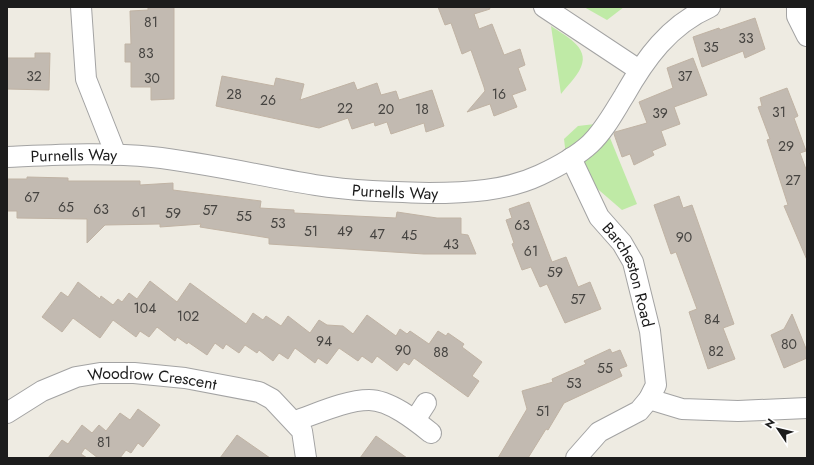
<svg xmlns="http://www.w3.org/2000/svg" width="814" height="465" font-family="Jost,sans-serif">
<rect width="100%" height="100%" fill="#eeebe2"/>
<g fill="#bfeaa6">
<polygon points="584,7 624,7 607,20"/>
<path d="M 551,26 C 564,35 590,47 581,67 C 577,77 567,86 561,94 Z"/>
<polygon points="595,124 608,133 637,204 622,210 578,172 566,156 564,139 578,126"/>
</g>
<g fill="#c2bab1" stroke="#c0b3a4">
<polygon points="148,7 174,7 174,99 151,100 151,87 131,87 131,62 125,62 125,44 131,44 130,11 148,10"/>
<polygon points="438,7 489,7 490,9 474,14 479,29 492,24 504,55 520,49 525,65 518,68 526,90 512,95 517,107 494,116 490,104 467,112 485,91 484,87 471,50 462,54 451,23 445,25"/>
<polygon points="755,18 765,49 745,58 743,51 702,67 693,37 719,28 720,30"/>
<polygon points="35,53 50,53 49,90 7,89 7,58 35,58"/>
<polygon points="693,58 707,95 674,107 680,124 661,131 666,145 652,151 654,155 634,165 630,154 622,157 614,134 615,132 647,123 639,102 673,88 667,68"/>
<polygon points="222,76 274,86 276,78 304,84 300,100 354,82 357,90 377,83 381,95 396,91 399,100 432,90 444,126 426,132 424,123 391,134 387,122 375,126 374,122 352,129 348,118 319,128 216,106"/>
<polygon points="787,88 798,116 794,118 806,151 800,153 807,172 807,260 784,206 788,205 767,140 770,139 758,107 762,106 760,98"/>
<polygon points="27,177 68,178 68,181 140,181 140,185 173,183 173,190 261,201 260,208 294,210 294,213 396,218 397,212 437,218 461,218 461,234 468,235 476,254 424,254 269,244 269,238 200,227 201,224 160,227 160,224 105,225 87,243 87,219 17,218 17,211 7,211 7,179 27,179"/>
<polygon points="679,196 683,208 692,205 734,324 723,328 735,359 708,369 689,312 697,309 676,252 671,254 654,205"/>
<polygon points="529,202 552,262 566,257 578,287 590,282 601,309 565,323 547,284 540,287 531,267 522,270 512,244 514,243 506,220 512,218 509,209"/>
<polygon points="150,281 177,302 190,283 246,324 253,313 263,320 266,316 281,326 288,316 310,333 319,320 327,325 343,326 353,334 367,315 396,336 400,329 407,334 410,331 429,344 438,331 446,336 448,333 464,344 462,347 482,362 472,376 479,381 468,397 414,358 409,365 404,362 397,371 377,356 372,363 362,356 358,361 339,348 327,364 318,358 315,363 295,348 288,359 279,353 273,361 259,350 257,353 245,345 239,353 226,344 223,349 215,343 207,355 188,342 187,344 177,337 175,341 157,327 149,337 140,331 136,337 113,320 100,338 73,318 62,332 42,317 61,292 68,297 78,282 100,299 101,296 113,305 118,299 122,302 129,293 137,299"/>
<polygon points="792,314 807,351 807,358 784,368 771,335 784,329"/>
<polygon points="610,349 612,353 620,350 627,366 619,369 622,376 564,403 548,430 546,429 528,458 498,458 527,409 522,391 553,382 552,379 586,364 584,361"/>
<polygon points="138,409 160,425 143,447 138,443 131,453 126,450 120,458 98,458 85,448 81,454 87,458 48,458 62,440 68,444 82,425 92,433 99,425 106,431 120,413 130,420"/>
<polygon points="237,435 270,458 220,458"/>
<polygon points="376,436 407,458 360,458"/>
</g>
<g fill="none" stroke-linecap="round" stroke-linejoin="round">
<g stroke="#a3a3a3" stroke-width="22">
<g id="street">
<polyline points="81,7 86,79 116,155"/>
<polyline points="544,7 639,70"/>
<polyline points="797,7 797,16 807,36"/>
<path id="s1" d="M 7,157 C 55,155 104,152 152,157 C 207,163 261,176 315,185 C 353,191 391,192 429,193 C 466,193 506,191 540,175 C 557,167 576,157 590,144 C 604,131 614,112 624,96 C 645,59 669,25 710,7"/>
<path id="s2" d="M 571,158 L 599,217 L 622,243 L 633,262 L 650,331 L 656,385 L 649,399 L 639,411 L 599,432 L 576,458"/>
<polyline points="649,399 682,409 738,411 807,408"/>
<path id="s3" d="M 7,413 L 42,391 L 76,377 L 100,373 L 134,373 L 185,378 L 259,392 L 272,399 L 302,431 L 306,458"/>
<polyline points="415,420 426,403"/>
<path d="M 295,421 C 316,414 346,400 369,400 C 390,400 416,421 431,433"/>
</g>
</g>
<use href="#street" stroke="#fff" stroke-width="20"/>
</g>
<g text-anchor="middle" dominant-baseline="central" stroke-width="3" stroke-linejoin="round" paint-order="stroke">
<g font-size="14" fill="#464441">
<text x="151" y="22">81</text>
<text x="746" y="38">33</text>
<text x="711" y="47">35</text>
<text x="146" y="53">83</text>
<text x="34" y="76">32</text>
<text x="685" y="76">37</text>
<text x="152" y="78">30</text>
<text x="234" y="94">28</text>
<text x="499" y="94">16</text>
<text x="268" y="100">26</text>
<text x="345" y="108">22</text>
<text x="386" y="109">20</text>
<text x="422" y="109">18</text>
<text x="779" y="112">31</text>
<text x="660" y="113">39</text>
<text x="786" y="146">29</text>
<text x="793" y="180">27</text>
<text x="32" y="197">67</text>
<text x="66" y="207">65</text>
<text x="101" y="209">63</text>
<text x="210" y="210">57</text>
<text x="139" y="212">61</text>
<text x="173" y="213">59</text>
<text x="244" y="216">55</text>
<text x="278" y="223">53</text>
<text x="522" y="225">63</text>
<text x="311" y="231">51</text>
<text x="345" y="231">49</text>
<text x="377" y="234">47</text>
<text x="409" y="235">45</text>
<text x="684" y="237">90</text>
<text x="451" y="244">43</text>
<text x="531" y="251">61</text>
<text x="555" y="272">59</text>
<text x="578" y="299">57</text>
<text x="145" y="308">104</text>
<text x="188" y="316">102</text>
<text x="712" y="319">84</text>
<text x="324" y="341">94</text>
<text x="789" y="344">80</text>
<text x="403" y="350">90</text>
<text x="716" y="351">82</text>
<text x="441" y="352">88</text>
<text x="605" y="368">55</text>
<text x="574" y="383">53</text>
<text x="543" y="411">51</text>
<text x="104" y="442">81</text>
</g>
<g font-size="16" fill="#1c1c1c" stroke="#fff">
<text stroke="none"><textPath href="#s1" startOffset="67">Purnells Way</textPath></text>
<text stroke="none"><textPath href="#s1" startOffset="391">Purnells Way</textPath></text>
<text stroke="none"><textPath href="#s2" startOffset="132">Barcheston Road</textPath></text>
<text stroke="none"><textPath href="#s3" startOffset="155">Woodrow Crescent</textPath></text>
</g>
</g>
<rect width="814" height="465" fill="none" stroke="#1c1c1c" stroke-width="16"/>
<g transform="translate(778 429) rotate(305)" stroke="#ffffff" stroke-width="3" paint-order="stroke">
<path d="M0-3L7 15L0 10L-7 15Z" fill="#1c1c1c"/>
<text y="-6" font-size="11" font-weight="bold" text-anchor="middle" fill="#1c1c1c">N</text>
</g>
</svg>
